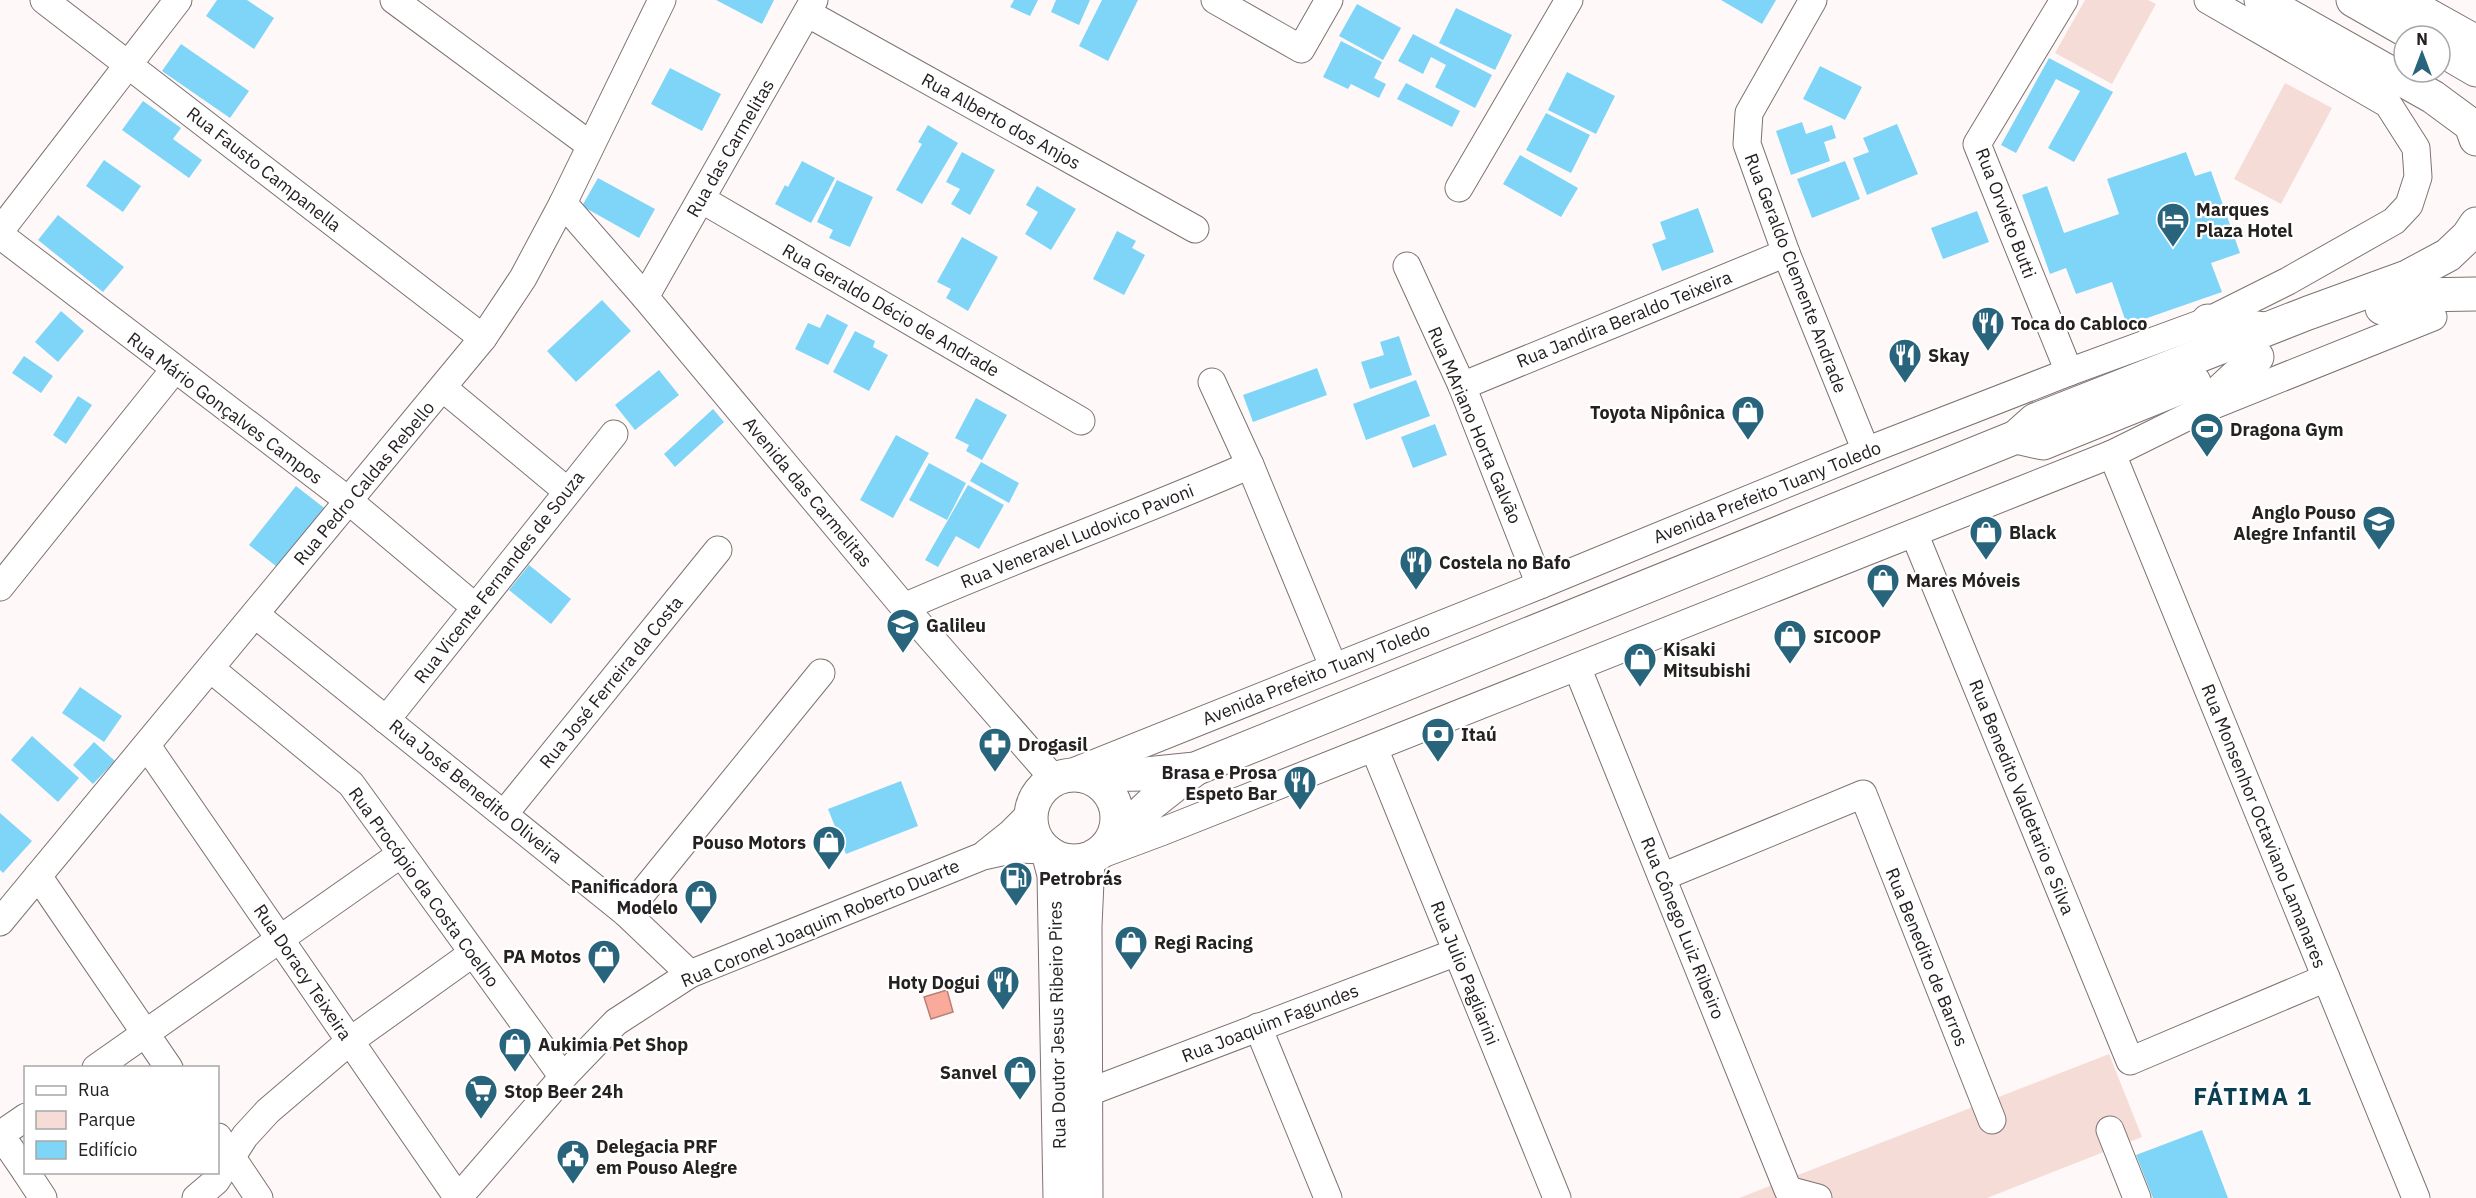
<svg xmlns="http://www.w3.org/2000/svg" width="2476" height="1198" font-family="'IBM Plex Sans',sans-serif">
<rect width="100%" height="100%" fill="#fef9f8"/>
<g fill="#f6dcd7">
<polygon points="2085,0 2148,0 2156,4 2112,84 2055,53"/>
<polygon points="2285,83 2332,108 2281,204 2234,179"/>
<polygon points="2109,1054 2142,1137 1987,1198 1739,1198"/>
</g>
<polygon fill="#f9aa9b" stroke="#b98176" stroke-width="1.5" points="947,990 953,1012 931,1019 924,997"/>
<g fill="#7fd5f8">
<polygon points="217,0 247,0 274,18 254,49 206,16"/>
<polygon points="716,0 774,0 762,24"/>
<polygon points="1014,0 1038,0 1030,16 1010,7"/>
<polygon points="1056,0 1090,0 1079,25 1051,12"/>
<polygon points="1102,0 1138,0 1108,61 1079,46"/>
<polygon points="1721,0 1776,0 1762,24"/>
<polygon points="1357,4 1401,28 1383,60 1339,36"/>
<polygon points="1456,8 1512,35 1495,70 1439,43"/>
<polygon points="1413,34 1492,75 1475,108 1435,87 1446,65 1431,57 1423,74 1398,61"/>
<polygon points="1341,41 1382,62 1374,78 1386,84 1379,98 1351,84 1348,89 1323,77"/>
<polygon points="181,44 249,91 230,118 162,71"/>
<polygon points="2049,58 2113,92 2074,162 2048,148 2080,91 2056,79 2016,153 2001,145"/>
<polygon points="1820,66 1862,87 1845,120 1803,99"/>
<polygon points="670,68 721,94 702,131 651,104"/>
<polygon points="1567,72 1615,96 1596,134 1548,110"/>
<polygon points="1406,83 1460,111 1452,127 1397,99"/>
<polygon points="143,101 181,128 173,139 202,160 189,178 122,130"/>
<polygon points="1546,113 1590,135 1571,173 1526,150"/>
<polygon points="1802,122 1806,134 1832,125 1836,138 1824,142 1830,161 1791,175 1776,131"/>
<polygon points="1897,124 1918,174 1867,195 1853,158 1869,152 1863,138"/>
<polygon points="928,125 958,143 922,204 896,190 922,144 918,142"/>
<polygon points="962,152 995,170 970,215 951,204 960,189 946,182"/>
<polygon points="2186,152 2195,176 2211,171 2240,253 2211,263 2222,292 2127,325 2112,282 2076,294 2066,268 2050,274 2022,195 2047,186 2064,233 2119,214 2107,179"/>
<polygon points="1520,155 1578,188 1561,217 1503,184"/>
<polygon points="104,160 141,186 123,212 86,186"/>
<polygon points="802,161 835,178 811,223 775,204 785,185 788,187"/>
<polygon points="1845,161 1860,199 1812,218 1797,179"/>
<polygon points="598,178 655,209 639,238 582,206"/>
<polygon points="837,180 873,197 850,247 829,238 833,230 817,222"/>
<polygon points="1037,186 1076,209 1051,250 1025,234 1038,212 1026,205"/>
<polygon points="1698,208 1714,252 1662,271 1652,244 1666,239 1660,222"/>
<polygon points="1977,211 1989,242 1943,259 1931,228"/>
<polygon points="58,215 124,267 103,292 38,240"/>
<polygon points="1117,231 1136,241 1132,248 1145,255 1124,295 1093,279"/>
<polygon points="962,237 998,257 968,311 946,298 951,289 937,282"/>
<polygon points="602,300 631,331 576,382 547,351"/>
<polygon points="61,311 84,331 58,362 35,342"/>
<polygon points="827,314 848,325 828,365 795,349 808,323 820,328"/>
<polygon points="855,331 875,341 873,347 888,355 869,391 833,372"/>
<polygon points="1399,336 1412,375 1370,389 1361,362 1384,355 1380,342"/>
<polygon points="24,356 53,376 41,393 12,373"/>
<polygon points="1317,368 1327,395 1253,422 1243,395"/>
<polygon points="659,370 679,395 635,430 615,405"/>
<polygon points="1416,380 1430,416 1366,440 1353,404"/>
<polygon points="78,396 92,405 66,444 53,435"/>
<polygon points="976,398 1007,415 982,460 966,451 969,445 955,438"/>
<polygon points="713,409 724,422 675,467 664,454"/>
<polygon points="1435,424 1447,455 1413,468 1401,437"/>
<polygon points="896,435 929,453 893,518 860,500"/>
<polygon points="981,462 1019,483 1009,503 970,481"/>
<polygon points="929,463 966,483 947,520 909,500"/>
<polygon points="968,485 1004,505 979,549 956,536 938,567 925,560"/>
<polygon points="296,486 332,514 285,573 249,545"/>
<polygon points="529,565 571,599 551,624 509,590"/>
<polygon points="80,687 122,716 104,742 62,713"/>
<polygon points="32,736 79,778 58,802 11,760"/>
<polygon points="94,742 115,761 93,784 73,765"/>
<polygon points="901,781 918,826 846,854 828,809"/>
<polygon points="0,813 32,841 3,873 0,870"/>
<polygon points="2202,1130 2228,1198 2153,1198 2136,1155"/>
</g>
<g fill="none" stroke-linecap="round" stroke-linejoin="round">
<g stroke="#7d7371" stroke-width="29">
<g id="minor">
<polyline points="44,0 483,338"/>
<polyline points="394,0 590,145"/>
<polyline points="1215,0 1301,49 1329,0"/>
<polyline points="1813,0 1749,113 1747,144 1786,253 1866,451"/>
<polyline points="2064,0 1977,144 2069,372"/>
<polyline points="807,13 1195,229"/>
<polyline points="1459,188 1569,0"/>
<polyline points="701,199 1081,421"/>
<polyline points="563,203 645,297 904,607 1054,779"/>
<polyline points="0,231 178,0"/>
<polyline points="0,235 349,501 475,607"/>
<polyline points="1407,266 1462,386 1540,585"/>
<polyline points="645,297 814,0"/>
<polyline points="1212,382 1250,465 1333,666"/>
<polyline points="1462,386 1786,253"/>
<polyline points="443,388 567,491"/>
<polyline points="2112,454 2416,1198"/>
<polyline points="1914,533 2130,1061 2326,978"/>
<polyline points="0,587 174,370"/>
<path d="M 904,607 C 1018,557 1136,515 1250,465"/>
<polyline points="256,615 626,913 690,974"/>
<polyline points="1577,667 1788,1190 1818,1198"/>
<polyline points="211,669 351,784 563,1077"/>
<polyline points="386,720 614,434"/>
<polyline points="147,746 458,1198"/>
<polyline points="1374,748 1557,1198"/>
<polyline points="1058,778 1540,585 1866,451 2069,372 2208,321 2288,281 2394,221 2409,205 2418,177 2416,148 2388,104 2208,0"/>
<polyline points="504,814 718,550"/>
<polyline points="986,853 1011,833 1031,813"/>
<polyline points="1102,854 1161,832 2014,493 2112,454 2199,411 2433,317"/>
<polyline points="38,876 169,1068"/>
<polyline points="1662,877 1863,794 1992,1120"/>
<polyline points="626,913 821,673"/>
<polyline points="0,922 483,338 523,278 563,203 662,0"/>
<polyline points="1258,1027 1328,1198"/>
<polyline points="96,1068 401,854"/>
<polyline points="1084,1094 1457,952"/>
<polyline points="2110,1130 2137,1198"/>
<polyline points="0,1134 26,1172"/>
<polyline points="0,1135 26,1117"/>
<polyline points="218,1137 259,1198"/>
<polyline points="26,1172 43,1198"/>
<polyline points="196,1198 216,1181 245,1136 268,1111 350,1041 473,953"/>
<polyline points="458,1198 563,1077 616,1022 690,974 983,856 1015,849 1046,850"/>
</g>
</g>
<g stroke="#7d7371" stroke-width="35">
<g id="major">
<polyline points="2261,0 2433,97 2471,125 2476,139"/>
<polyline points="2353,0 2416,36"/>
<polyline points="2401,0 2476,42"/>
<polyline points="2440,49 2476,70"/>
<polyline points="2382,308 2416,295 2476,294"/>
<polyline points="2208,321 2265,329"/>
<polyline points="2199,411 2257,357"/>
<polyline points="2016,437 2043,443 2194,382"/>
<circle cx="1074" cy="818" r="43"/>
<polyline points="1081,775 1146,774 1195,769 2016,437 2035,420 2308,313 2407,277 2448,255 2468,236 2476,224"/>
<polyline points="1109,844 1152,803 1195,769"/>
<polyline points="1048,852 1054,875 1060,1198"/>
<polyline points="1086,1198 1085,926 1088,859"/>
</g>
</g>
<use href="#minor" stroke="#fff" stroke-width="27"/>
<use href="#major" stroke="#fff" stroke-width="33"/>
</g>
<defs>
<g id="hotel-pin" transform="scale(1.725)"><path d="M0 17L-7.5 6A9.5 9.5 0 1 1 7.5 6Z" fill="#28657c" stroke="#fff"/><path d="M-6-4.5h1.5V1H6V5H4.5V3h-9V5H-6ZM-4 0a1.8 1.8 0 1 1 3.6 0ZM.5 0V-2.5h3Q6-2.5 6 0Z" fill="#fff"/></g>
<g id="restaurant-pin" transform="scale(1.725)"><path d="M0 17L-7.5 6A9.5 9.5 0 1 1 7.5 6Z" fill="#28657c" stroke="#fff"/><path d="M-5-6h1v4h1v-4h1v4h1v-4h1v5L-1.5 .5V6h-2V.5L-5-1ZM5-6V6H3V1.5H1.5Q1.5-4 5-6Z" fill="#fff"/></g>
<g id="shop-pin" transform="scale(1.725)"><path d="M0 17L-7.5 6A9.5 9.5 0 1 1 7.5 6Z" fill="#28657c" stroke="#fff"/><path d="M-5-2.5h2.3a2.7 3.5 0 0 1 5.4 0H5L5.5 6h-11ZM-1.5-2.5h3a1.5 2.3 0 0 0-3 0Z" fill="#fff"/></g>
<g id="stadium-pin" transform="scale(1.725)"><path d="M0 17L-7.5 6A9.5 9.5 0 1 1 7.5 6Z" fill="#28657c" stroke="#fff"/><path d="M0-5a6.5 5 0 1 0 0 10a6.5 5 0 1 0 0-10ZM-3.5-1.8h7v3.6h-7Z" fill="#fff"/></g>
<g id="school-pin" transform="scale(1.725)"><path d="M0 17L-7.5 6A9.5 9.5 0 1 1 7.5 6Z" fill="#28657c" stroke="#fff"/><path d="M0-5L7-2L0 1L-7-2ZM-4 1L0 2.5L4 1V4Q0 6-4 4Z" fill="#fff"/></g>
<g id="bank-pin" transform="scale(1.725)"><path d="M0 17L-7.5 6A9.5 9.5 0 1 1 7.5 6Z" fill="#28657c" stroke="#fff"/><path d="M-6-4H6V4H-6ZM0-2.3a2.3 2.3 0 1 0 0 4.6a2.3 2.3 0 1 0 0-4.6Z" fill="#fff"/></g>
<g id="pharmacy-pin" transform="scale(1.725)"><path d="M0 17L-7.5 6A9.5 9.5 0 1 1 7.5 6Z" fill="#28657c" stroke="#fff"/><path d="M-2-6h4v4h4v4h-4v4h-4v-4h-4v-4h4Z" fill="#fff"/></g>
<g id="fuel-pin" transform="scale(1.725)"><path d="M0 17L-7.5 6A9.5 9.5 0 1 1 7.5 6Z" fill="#28657c" stroke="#fff"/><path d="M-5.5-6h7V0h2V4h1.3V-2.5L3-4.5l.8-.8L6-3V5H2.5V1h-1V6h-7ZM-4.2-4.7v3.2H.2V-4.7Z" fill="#fff"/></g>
<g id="supermarket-pin" transform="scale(1.725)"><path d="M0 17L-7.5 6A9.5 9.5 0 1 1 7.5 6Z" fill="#28657c" stroke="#fff"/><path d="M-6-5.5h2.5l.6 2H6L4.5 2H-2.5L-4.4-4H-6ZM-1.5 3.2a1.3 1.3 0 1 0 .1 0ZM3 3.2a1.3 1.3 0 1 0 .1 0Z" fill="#fff"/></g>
<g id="civic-pin" transform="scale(1.725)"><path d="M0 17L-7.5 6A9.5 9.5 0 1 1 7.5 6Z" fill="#28657c" stroke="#fff"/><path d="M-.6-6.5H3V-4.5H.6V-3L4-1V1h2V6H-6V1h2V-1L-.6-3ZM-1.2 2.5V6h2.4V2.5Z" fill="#fff"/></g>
</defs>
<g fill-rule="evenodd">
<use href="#hotel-pin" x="2173" y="219"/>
<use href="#restaurant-pin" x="1988" y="323"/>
<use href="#restaurant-pin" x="1905" y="355"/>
<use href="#shop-pin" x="1748" y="412"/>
<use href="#stadium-pin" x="2207" y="429"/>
<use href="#school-pin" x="2379" y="522"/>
<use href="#shop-pin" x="1986" y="532"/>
<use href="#restaurant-pin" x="1416" y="562"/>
<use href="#shop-pin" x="1883" y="580"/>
<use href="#school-pin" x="903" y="625"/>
<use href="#shop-pin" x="1790" y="636"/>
<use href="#shop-pin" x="1640" y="659"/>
<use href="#bank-pin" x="1438" y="734"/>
<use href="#pharmacy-pin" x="995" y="744"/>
<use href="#restaurant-pin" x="1300" y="782"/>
<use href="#shop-pin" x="829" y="842"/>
<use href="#fuel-pin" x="1016" y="878"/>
<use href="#shop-pin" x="701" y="896"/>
<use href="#shop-pin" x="1131" y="942"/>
<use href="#shop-pin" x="604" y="956"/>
<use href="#restaurant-pin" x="1003" y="982"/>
<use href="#shop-pin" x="515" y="1044"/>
<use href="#shop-pin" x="1020" y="1072"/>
<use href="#supermarket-pin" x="481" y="1091"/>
<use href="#civic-pin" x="573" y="1156"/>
</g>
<g text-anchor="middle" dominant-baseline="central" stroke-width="4.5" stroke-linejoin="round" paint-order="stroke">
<g font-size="18" fill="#252120" stroke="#fff">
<text transform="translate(1001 121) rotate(29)">Rua Alberto dos Anjos</text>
<text transform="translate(730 148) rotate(-60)">Rua das Carmelitas</text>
<text transform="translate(264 169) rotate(38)">Rua Fausto Campanella</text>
<text transform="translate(2006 213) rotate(69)">Rua Orvieto Butti</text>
<text transform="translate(1796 273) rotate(69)">Rua Geraldo Clemente Andrade</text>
<text transform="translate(891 310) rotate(30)">Rua Geraldo Décio de Andrade</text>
<text transform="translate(1624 319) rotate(-22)">Rua Jandira Beraldo Teixeira</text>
<text transform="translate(225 408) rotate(37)">Rua Mário Gonçalves Campos</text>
<text transform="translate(1475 425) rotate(67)">Rua MAriano Horta Galvão</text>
<text transform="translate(364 483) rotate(-50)">Rua Pedro Caldas Rebello</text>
<text transform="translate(808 492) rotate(50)">Avenida das Carmelitas</text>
<text transform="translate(1767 492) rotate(-22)">Avenida Prefeito Tuany Toledo</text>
<text transform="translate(1077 536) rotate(-22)">Rua Veneravel Ludovico Pavoni</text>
<text transform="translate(499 577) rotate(-52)">Rua Vicente Fernandes de Souza</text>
<text transform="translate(1316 674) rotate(-22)">Avenida Prefeito Tuany Toledo</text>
<text transform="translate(611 682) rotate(-51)">Rua José Ferreira da Costa</text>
<text transform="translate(476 791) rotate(39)">Rua José Benedito Oliveira</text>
<text transform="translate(2022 797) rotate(68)">Rua Benedito Valdetario e Silva</text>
<text transform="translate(2264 826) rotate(68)">Rua Monsenhor Octaviano Lamanares</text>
<text transform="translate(424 887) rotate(54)">Rua Procópio da Costa Coelho</text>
<text transform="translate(820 923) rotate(-23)">Rua Coronel Joaquim Roberto Duarte</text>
<text transform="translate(1683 928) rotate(68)">Rua Cônego Luiz Ribeiro</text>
<text transform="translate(1927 957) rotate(68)">Rua Benedito de Barros</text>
<text transform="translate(303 972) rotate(56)">Rua Doracy Teixeira</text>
<text transform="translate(1465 973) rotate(68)">Rua Julio Pagliarini</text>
<text transform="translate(1270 1023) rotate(-21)">Rua Joaquim Fagundes</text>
<text transform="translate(1057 1025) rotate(-91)">Rua Doutor Jesus Ribeiro Pires</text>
</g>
<g font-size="18" font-weight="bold" fill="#252120" stroke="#fff" text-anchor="start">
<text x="2196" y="209">Marques<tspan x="2196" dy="21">Plaza Hotel</tspan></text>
<text x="2011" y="323">Toca do Cabloco</text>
<text x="1928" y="355">Skay</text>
<text x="1725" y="412" text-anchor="end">Toyota Nipônica</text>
<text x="2230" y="429">Dragona Gym</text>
<text x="2356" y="512" text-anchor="end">Anglo Pouso<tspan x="2356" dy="21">Alegre Infantil</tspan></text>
<text x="2009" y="532">Black</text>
<text x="1439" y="562">Costela no Bafo</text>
<text x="1906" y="580">Mares Móveis</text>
<text x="926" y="625">Galileu</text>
<text x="1813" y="636">SICOOP</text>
<text x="1663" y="649">Kisaki<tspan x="1663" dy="21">Mitsubishi</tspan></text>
<text x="1461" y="734">Itaú</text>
<text x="1018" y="744">Drogasil</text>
<text x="1277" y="772" text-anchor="end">Brasa e Prosa<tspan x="1277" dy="21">Espeto Bar</tspan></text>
<text x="806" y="842" text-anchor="end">Pouso Motors</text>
<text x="1039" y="878">Petrobrás</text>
<text x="678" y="886" text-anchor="end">Panificadora<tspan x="678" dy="21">Modelo</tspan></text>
<text x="1154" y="942">Regi Racing</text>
<text x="581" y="956" text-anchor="end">PA Motos</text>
<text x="980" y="982" text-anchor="end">Hoty Dogui</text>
<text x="538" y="1044">Aukimia Pet Shop</text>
<text x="997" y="1072" text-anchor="end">Sanvel</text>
<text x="504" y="1091">Stop Beer 24h</text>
<text x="596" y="1146">Delegacia PRF<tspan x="596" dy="21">em Pouso Alegre</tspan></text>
</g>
<g font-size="24" font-weight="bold" letter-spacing="1.5" fill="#0b3f51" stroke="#fff">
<text x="2253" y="1096">FÁTIMA 1</text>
</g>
</g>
<rect x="24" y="1066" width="195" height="108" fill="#ffffff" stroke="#a8a6a6" stroke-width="1.5"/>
<rect x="36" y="1086" width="30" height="9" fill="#ffffff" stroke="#a8a6a6" stroke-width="1.5"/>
<text x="78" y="1096" font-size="18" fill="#252120">Rua</text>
<rect x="36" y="1111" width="30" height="18" fill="#f6dcd7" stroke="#a8a6a6" stroke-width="1.5"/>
<text x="78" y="1126" font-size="18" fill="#252120">Parque</text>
<rect x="36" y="1141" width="30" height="18" fill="#7fd5f8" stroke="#a8a6a6" stroke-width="1.5"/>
<text x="78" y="1156" font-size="18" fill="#252120">Edifício</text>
<g transform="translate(2422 54)"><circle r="28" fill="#ffffff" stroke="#a8a6a6" stroke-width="1.5"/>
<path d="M0-4.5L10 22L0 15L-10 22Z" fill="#28657c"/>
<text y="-9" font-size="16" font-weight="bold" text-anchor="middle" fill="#252120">N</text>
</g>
</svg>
